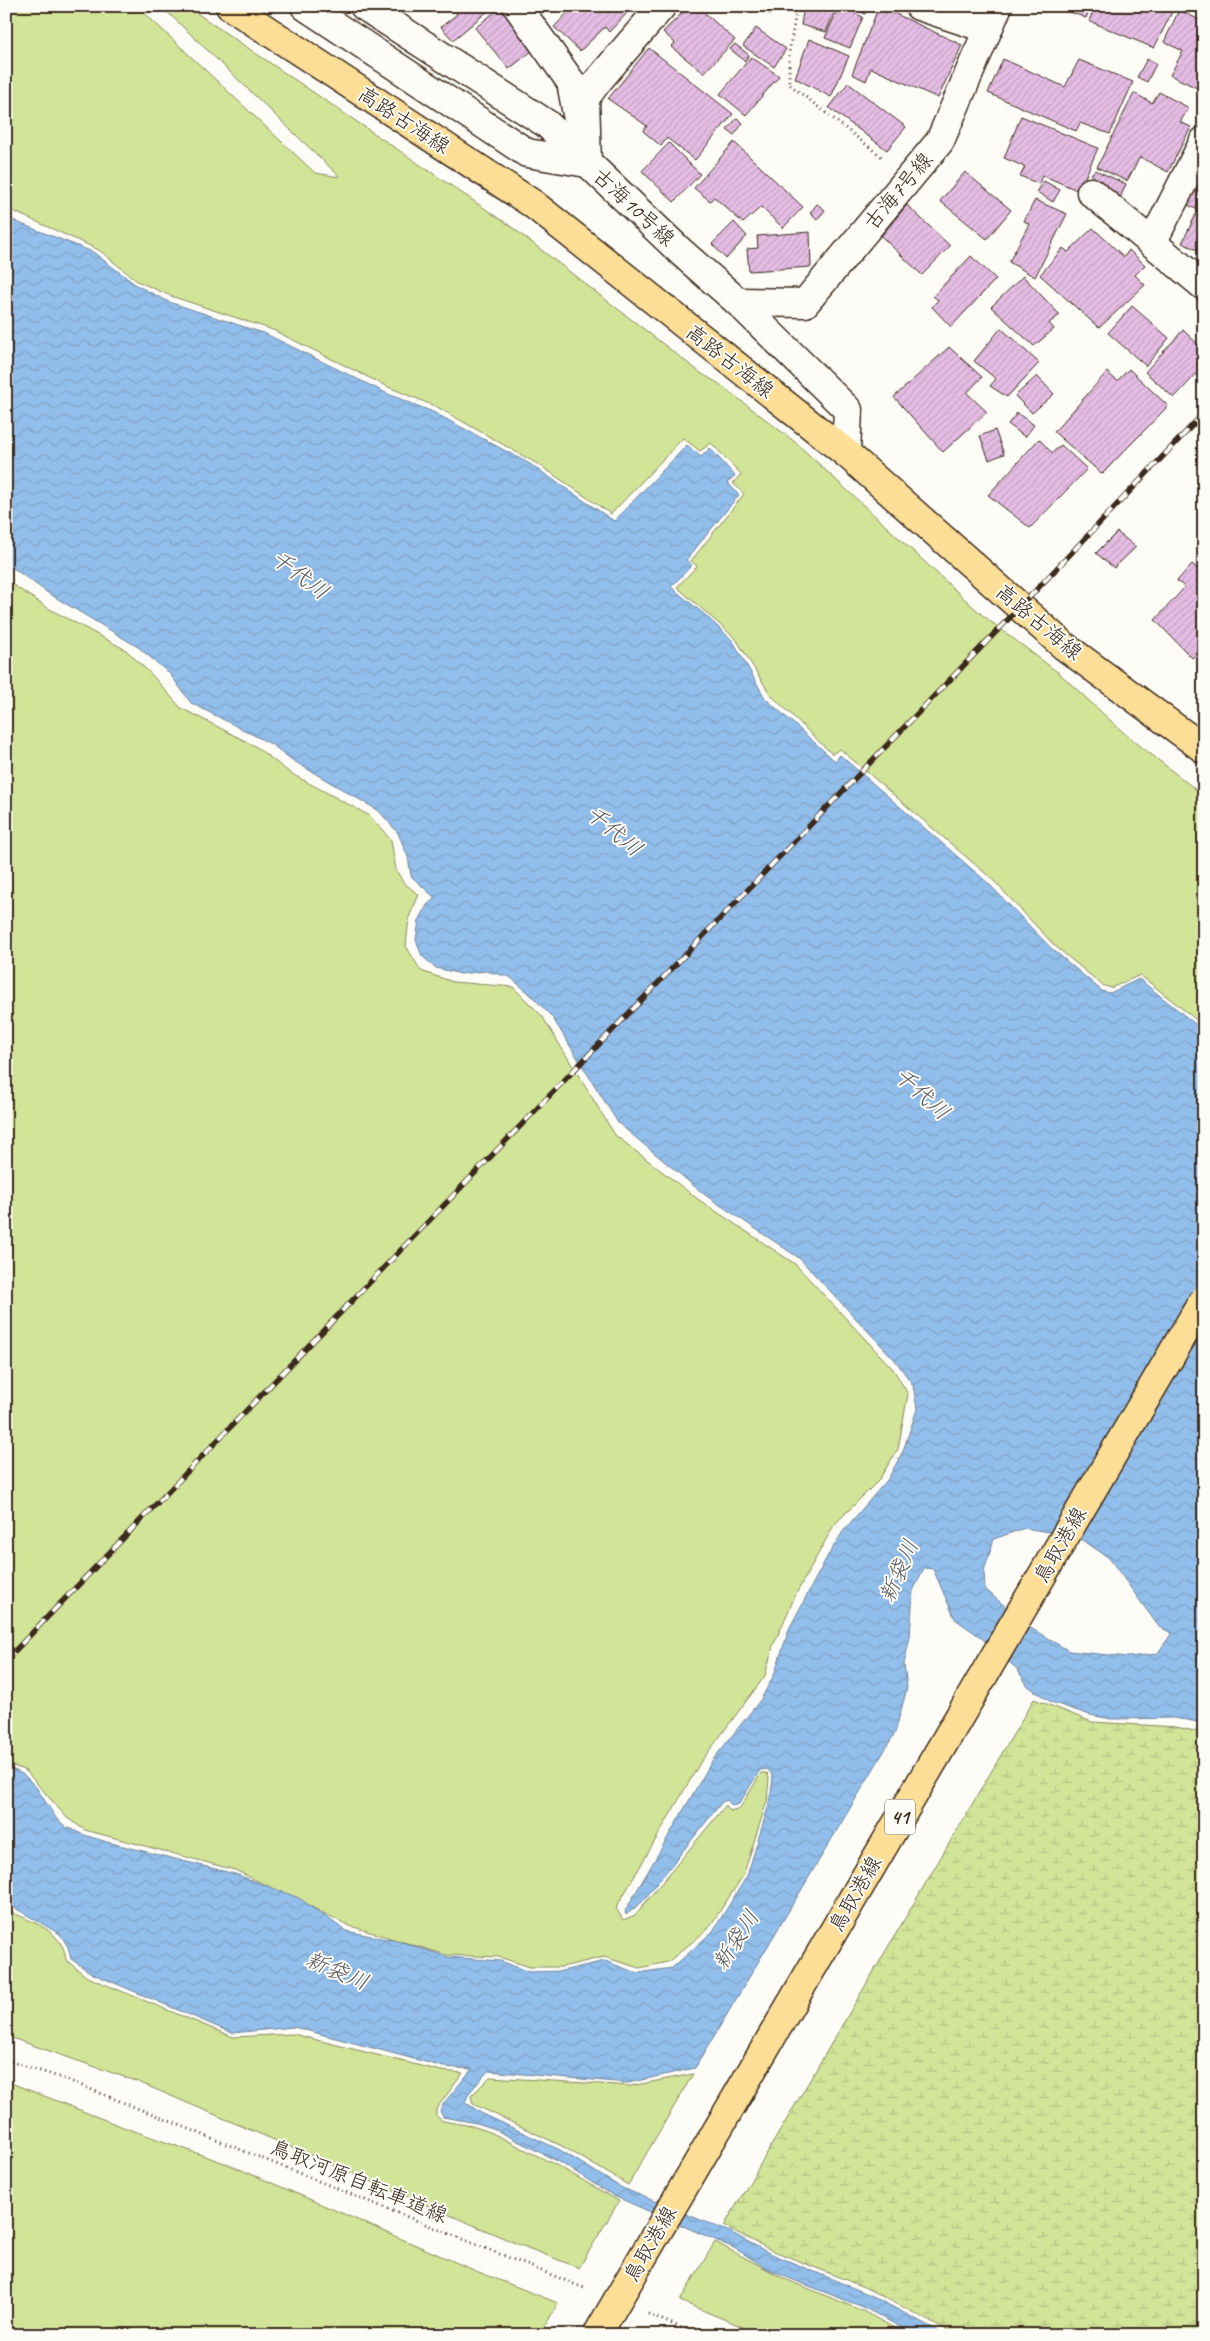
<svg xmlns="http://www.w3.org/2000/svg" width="1210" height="2341" font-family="Caveat,'Klee One',sans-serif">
<defs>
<pattern id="wetland-marsh" width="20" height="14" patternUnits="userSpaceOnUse" patternTransform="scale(1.25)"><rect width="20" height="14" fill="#d2e498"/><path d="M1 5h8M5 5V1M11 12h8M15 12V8" fill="none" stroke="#b5c483"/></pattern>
<pattern id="water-waves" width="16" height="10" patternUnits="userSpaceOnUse" patternTransform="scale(1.25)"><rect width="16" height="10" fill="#92beeb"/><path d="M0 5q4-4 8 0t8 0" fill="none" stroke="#7fa3c9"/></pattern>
<pattern id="building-hatch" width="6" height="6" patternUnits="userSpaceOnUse" patternTransform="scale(1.25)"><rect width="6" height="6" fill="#e5bde4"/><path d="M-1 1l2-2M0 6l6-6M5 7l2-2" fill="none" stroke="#c5a3c3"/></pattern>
</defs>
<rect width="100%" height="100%" fill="#fdfcf7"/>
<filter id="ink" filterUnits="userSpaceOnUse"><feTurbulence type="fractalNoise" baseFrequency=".02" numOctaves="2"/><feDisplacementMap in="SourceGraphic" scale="10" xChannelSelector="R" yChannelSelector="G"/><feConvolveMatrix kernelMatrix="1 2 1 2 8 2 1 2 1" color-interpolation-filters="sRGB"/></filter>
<g filter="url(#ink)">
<g fill="#d2e498" stroke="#86875b">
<polygon points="6,6 137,6 315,173 340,177 161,6 186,6 509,225 702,374 718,383 795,442 981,614 1060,674 1124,733 1204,796 1204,1026 1140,975 1111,988 1102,985 1054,945 992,879 840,749 832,754 770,694 736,639 677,587 697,566 691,561 744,494 733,483 741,474 711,443 700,451 683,438 611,514 541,466 437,407 386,386 273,330 171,296 137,281 99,250 6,208"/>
<polygon points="6,580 46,607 126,650 151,674 181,708 255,746 290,773 370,816 391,840 396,870 403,882 419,895 409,917 406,946 421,971 453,982 513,987 542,1016 615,1135 699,1200 795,1264 893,1369 908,1394 898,1449 878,1481 834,1525 795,1596 773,1646 765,1676 700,1763 616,1908 623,1920 635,1915 726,1805 730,1811 740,1808 761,1773 767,1773 769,1778 767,1801 743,1876 708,1929 668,1962 639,1968 604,1957 562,1967 530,1967 499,1957 447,1955 350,1926 235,1870 85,1830 67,1818 26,1771 6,1763"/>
<path d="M 6,1909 C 31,1923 63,1928 66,1960 L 87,1977 L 233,2037 L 293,2034 L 441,2071 L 463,2073 L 436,2109 L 436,2116 L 443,2121 L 472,2126 L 490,2132 L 558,2166 L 619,2201 L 579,2268 L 520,2245 L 136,2081 L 6,2036 Z"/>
<polygon points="693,2074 628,2185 562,2146 473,2104 471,2096 490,2077 631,2086"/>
<polygon points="6,2081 123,2127 230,2165 476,2271 558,2303 540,2335 6,2335"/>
<polygon points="715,2242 785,2279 863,2311 907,2335 762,2335 680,2301"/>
</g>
<polygon fill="url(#wetland-marsh)" stroke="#86875b" points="1034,1699 1092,1722 1176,1727 1204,1733 1204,2335 957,2335 866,2288 769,2249 724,2226"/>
<path fill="url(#water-waves)" stroke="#6f8399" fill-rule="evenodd" d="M 6,217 L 24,225 L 93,252 L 136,285 L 169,302 L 266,334 L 388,394 L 433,412 L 530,464 L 614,521 L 687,445 L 701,457 L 710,448 L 735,476 L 727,482 L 739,495 L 686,560 L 692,565 L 671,587 L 704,614 L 733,641 L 765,698 L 835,761 L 840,755 L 988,883 L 1051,948 L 1102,991 L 1110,993 L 1139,979 L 1204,1031 L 1204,1723 L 1174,1718 L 1111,1719 L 1090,1715 L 1051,1702 L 1028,1686 L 1017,1669 L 979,1636 L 955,1619 L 933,1569 L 924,1568 L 913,1591 L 910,1637 L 904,1664 L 907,1688 L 895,1733 L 695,2068 L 628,2083 L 488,2071 L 469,2093 L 465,2102 L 481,2113 L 560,2150 L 620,2187 L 730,2232 L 767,2252 L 868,2294 L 946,2335 L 915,2335 L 863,2307 L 791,2279 L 766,2268 L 736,2249 L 614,2196 L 561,2163 L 492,2128 L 477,2123 L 443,2117 L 440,2111 L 444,2103 L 472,2069 L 444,2067 L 294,2027 L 232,2033 L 91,1973 L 71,1959 L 68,1947 L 60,1934 L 6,1903 L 6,1766 L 24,1775 L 36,1787 L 56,1818 L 66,1827 L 84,1835 L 107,1842 L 235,1874 L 299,1898 L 346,1931 L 402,1942 L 448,1957 L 501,1961 L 529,1972 L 562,1971 L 605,1961 L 637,1973 L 672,1968 L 713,1931 L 747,1876 L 770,1801 L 773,1777 L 768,1769 L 760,1770 L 739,1804 L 732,1806 L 727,1800 L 722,1802 L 642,1902 L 626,1915 L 625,1911 L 712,1761 L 761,1699 L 774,1675 L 789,1629 L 827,1557 L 844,1530 L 888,1479 L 903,1451 L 917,1409 L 913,1385 L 895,1360 L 799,1258 L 705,1195 L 618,1123 L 552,1017 L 530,994 L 510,977 L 486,971 L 461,974 L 436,968 L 422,956 L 416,940 L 419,921 L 427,905 L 435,898 L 411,876 L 408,857 L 398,833 L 379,811 L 292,760 L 271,744 L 191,703 L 170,674 L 138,647 L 48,593 L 6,563 ZM 1025,1528 L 1078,1537 L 1109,1558 L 1159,1627 L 1172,1633 L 1157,1654 L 1128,1657 L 1069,1651 L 1029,1627 L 985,1589 L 984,1571 L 994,1539 Z"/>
<g fill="url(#building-hatch)" stroke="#3b2a1e">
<polygon points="450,6 494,6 453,40 441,27 457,14"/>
<polygon points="502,6 537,47 509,69 475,28"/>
<polygon points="574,6 629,6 631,9 609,32 605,27 580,51 554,27"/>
<polygon points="689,6 697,6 735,40 704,73 671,47 675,43 663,32"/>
<polygon points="753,6 774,6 771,15"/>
<polygon points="804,6 837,6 826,32 801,25"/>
<polygon points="839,6 863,17 850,48 825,38"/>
<polygon points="850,6 870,6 865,14"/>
<polygon points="879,6 962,45 938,98 871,68 866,81 852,74"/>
<polygon points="1070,6 1091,6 1086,18 1068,11"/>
<polygon points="1095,6 1175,6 1154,48 1089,21"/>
<polygon points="1179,10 1204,22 1204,76 1197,88 1170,75 1183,51 1164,42"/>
<polygon points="756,28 786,49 774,67 743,46"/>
<polygon points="809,39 849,56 831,97 795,78"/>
<polygon points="735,44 749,55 745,61 730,49"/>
<polygon points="649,48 733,114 695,160 667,138 661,146 643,131 647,126 608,99"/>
<polygon points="751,57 779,76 746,115 720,94"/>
<polygon points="1003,59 1065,87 1079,60 1133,82 1110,134 1080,123 1076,131 988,93"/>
<polygon points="1147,59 1156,64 1147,82 1137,77"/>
<polygon points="848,83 906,127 887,150 829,108"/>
<polygon points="1159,92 1189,108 1180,122 1191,127 1168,172 1140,157 1127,181 1097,167 1134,93 1152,103"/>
<polygon points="1021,116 1098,148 1079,191 1042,175 1039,184 1020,176 1025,167 1004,158"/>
<polygon points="737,118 743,123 734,135 727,130"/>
<polygon points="734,142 803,207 783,228 761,207 743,223 714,197 710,201 694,188"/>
<polygon points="669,143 700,174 674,202 642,171"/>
<polygon points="1095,170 1126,184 1120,198 1091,174"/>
<polygon points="965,172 1011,210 987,239 940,201"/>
<polygon points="1044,181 1060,190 1053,202 1037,192"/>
<polygon points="1199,183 1204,185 1204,253 1182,243 1198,210 1188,205"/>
<polygon points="1035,200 1067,214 1035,277 1009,262 1029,224 1024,221"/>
<polygon points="817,204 825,210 817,220 810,213"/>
<polygon points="907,205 950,246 922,275 881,236"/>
<polygon points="734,222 747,236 726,259 712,244"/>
<polygon points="1093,228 1124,257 1129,250 1145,265 1135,275 1145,285 1099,328 1040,275 1063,248 1068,252"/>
<polygon points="810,232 811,267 749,271 747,249 758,248 757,236"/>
<polygon points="971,256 996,279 951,327 932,307 938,300 933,296"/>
<polygon points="1023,276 1060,315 1049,323 1054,329 1034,346 991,307"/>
<polygon points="1132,306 1169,338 1146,366 1108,333"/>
<polygon points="1001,328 1039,363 1007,397 990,386 996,379 974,361"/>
<polygon points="1183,330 1204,350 1204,366 1174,398 1145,372"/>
<polygon points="949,347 982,377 967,393 987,412 943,452 894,397"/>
<polygon points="1129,369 1168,406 1102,474 1054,432 1107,372 1117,381"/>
<polygon points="1037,376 1054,394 1032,413 1015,396"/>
<polygon points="1017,413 1034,425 1025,437 1008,424"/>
<polygon points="995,430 1004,454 989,460 980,436"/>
<polygon points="1039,439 1052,453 1061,445 1087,469 1030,528 988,495"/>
<polygon points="1117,532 1136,547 1114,568 1096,553"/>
<polygon points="1192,564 1204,574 1204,647 1192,658 1155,620 1185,587 1177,581"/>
</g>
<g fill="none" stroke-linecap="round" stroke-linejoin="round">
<g stroke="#3b2a1e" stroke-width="31">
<g id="minor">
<polyline points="305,6 527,153 587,163"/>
<polyline points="364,6 547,124 681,252 738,302 848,410 846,453"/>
<polyline points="517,6 571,82 578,120"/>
<polyline points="919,6 988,29"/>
<polyline points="587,163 585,98 597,82 662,6"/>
<polyline points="1091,192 1204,286"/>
<polyline points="1152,243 1204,141"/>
<polyline points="738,302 805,303 940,141 998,6"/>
</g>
</g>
<g stroke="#3b2a1e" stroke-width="31">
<polyline id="major" points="230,6 533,204 846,453 1064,646 1204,749"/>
</g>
<g stroke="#3b2a1e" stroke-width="3" stroke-dasharray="1 4" stroke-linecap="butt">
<polyline points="797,6 789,53 789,84 882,157"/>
<polyline points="6,2060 65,2079 584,2288"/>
<polyline points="648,2314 699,2335"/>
</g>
<use href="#minor" stroke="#fdfcf7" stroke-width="28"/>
<use href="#major" stroke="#fcde96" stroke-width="28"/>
<g stroke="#3b2a1e" stroke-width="5.5">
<polyline id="rail" points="6,1660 1020,607 1204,413"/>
</g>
<use href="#rail" stroke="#fdfcf7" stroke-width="4" stroke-dasharray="11" stroke-linecap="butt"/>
<g stroke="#3b2a1e" stroke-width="31" stroke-linecap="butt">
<polyline id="major-bridge" points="597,2335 1204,1299"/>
</g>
<use href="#major-bridge" stroke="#fcde96" stroke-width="28"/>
</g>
</g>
<g text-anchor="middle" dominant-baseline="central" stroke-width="4" stroke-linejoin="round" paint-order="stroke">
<rect fill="#fdfcf7" stroke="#75695f" stroke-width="1" x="885" y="1799.5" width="30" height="35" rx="4"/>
<g font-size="20" font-weight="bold" fill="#3b2a1e">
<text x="900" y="1817">41</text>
</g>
<g font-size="21" fill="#3b2a1e" stroke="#fdfcf7">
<text transform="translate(404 120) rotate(33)">高路古海線</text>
<text transform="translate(898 191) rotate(-50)">古海7号線</text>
<text transform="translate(634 207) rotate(43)">古海10号線</text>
<text transform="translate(730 361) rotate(38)">高路古海線</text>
<text transform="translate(1039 622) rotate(40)">高路古海線</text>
<text transform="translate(1060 1545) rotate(-60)">鳥取港線</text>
<text transform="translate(855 1894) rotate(-60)">鳥取港線</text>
<text transform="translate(359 2181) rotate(22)">鳥取河原自転車道線</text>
<text transform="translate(650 2244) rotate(-60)">鳥取港線</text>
</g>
<g font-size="22" font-style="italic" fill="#55565c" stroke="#fdfcf7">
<text transform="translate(300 575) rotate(37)">千代川</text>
<text transform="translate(614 831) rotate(40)">千代川</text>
<text transform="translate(922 1094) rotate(42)">千代川</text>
<text transform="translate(899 1571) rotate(-66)">新袋川</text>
<text transform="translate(736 1940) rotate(-57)">新袋川</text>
<text transform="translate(337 1971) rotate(23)">新袋川</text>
</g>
</g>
<rect width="1210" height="2341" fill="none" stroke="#fdfcf7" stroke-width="25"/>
<rect x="12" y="12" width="1185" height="2316" fill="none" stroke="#3b2a1e" stroke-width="2" filter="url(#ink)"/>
</svg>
